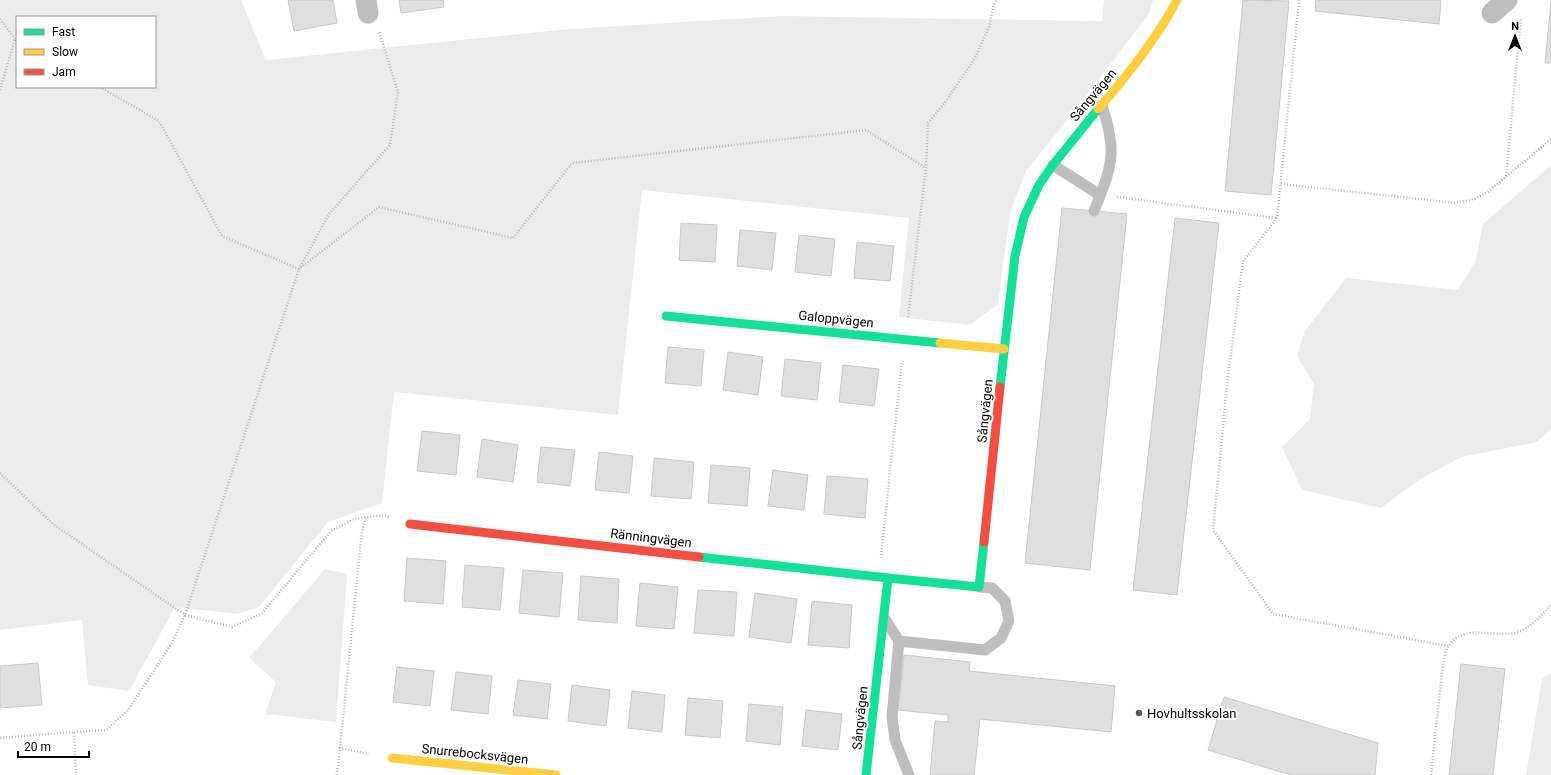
<svg xmlns="http://www.w3.org/2000/svg" width="1551" height="775" font-family="Roboto,sans-serif">
<rect width="100%" height="100%" fill="#fff"/>
<g fill="#ececec" fill-rule="evenodd">
<path d="M 0,0 L 241,0 L 266,60 L 570,29 L 781,16 L 1102,21 L 1104,0 L 1153,0 L 1149,14 L 1052,139 L 1026,171 L 1010,213 L 998,304 L 970,325 L 899,317 L 909,218 L 642,190 L 618,415 L 394,392 L 382,503 L 328,522 L 259,607 L 236,614 L 175,607 L 129,691 L 88,685 L 82,620 L 0,630 ZM 17,17 L 155,17 L 155,87 L 17,87 Z"/>
<polygon points="1551,165 1551,429 1537,442 1461,457 1419,480 1381,508 1302,490 1282,447 1310,419 1314,384 1297,356 1305,331 1346,278 1458,290 1476,260 1483,224"/>
<polygon points="325,569 347,574 336,722 265,714 276,682 249,658"/>
<polygon points="1551,673 1551,775 1526,775 1542,679"/>
</g>
<g fill="#dfdfdf" stroke="#c7c7c7">
<polygon points="288,0 333,0 337,23 294,31"/>
<polygon points="399,0 443,0 444,7 401,13"/>
<polygon points="1243,0 1289,1 1271,195 1225,191"/>
<polygon points="1316,0 1441,0 1439,24 1315,11"/>
<polygon points="1551,2 1551,63 1545,63"/>
<polygon points="1062,208 1127,214 1090,570 1025,563"/>
<polygon points="1175,218 1219,223 1177,595 1133,590"/>
<polygon points="681,223 717,225 715,262 679,260"/>
<polygon points="740,230 776,233 772,270 737,266"/>
<polygon points="799,235 835,239 831,276 795,272"/>
<polygon points="857,242 894,246 890,281 854,278"/>
<polygon points="668,347 704,350 701,386 665,383"/>
<polygon points="728,352 763,357 758,395 723,390"/>
<polygon points="785,359 821,363 817,400 781,396"/>
<polygon points="843,365 879,369 874,406 839,402"/>
<polygon points="422,431 460,435 456,475 417,471"/>
<polygon points="482,439 518,445 513,482 477,477"/>
<polygon points="541,447 575,450 570,486 537,482"/>
<polygon points="599,452 633,456 629,493 595,490"/>
<polygon points="654,458 694,462 691,499 651,496"/>
<polygon points="711,465 750,468 747,506 708,503"/>
<polygon points="773,470 808,475 804,510 768,506"/>
<polygon points="827,476 868,479 865,518 824,514"/>
<polygon points="407,558 446,561 443,604 404,601"/>
<polygon points="465,565 504,568 500,610 462,607"/>
<polygon points="523,570 563,573 559,617 519,613"/>
<polygon points="581,576 619,579 617,623 578,620"/>
<polygon points="640,583 678,587 674,629 636,626"/>
<polygon points="698,590 737,592 734,636 694,633"/>
<polygon points="755,593 797,599 791,643 749,637"/>
<polygon points="812,601 852,605 849,648 808,645"/>
<polygon points="904,655 970,662 969,671 1115,686 1111,732 980,719 974,775 930,775 935,721 948,722 948,715 898,710"/>
<polygon points="38,663 42,705 0,708 0,666"/>
<polygon points="1461,664 1505,669 1493,775 1449,775"/>
<polygon points="397,667 434,671 430,706 393,702"/>
<polygon points="456,672 492,676 488,714 451,710"/>
<polygon points="518,680 551,684 547,719 513,715"/>
<polygon points="572,685 610,690 606,726 568,721"/>
<polygon points="632,691 665,695 662,732 628,728"/>
<polygon points="1224,697 1378,743 1375,775 1291,775 1208,750"/>
<polygon points="688,698 723,701 720,738 685,735"/>
<polygon points="749,704 783,707 780,745 746,741"/>
<polygon points="806,710 842,714 838,750 802,746"/>
</g>
<g fill="none" stroke-linecap="round" stroke-linejoin="round">
<g stroke="#b9b9b9" stroke-width="2.5" stroke-dasharray="1 2" stroke-linecap="butt">
<polyline points="1299,0 1277,218 1243,261 1227,385 1213,530 1273,614 1448,646"/>
<polyline points="0,19 15,39"/>
<polyline points="100,87 159,121 222,236 299,269 379,207 513,238 572,163 866,130 926,168"/>
<polyline points="0,90 15,39 17,40"/>
<polyline points="1506,176 1521,18"/>
<polyline points="1281,184 1456,203 1474,199 1488,192 1551,139"/>
<polyline points="1117,197 1277,218"/>
<polyline points="908,317 926,168 928,123 946,101 975,58 989,27 994,4 997,0"/>
<polyline points="0,473 53,524 185,615 232,627 262,613 331,531 354,519 385,515 389,517"/>
<polyline points="366,518 362,531 340,748 369,754"/>
<polyline points="881,555 902,361"/>
<polyline points="74,732 106,730 129,709 173,641 185,615 299,269 329,214 390,145 398,92 379,32"/>
<polyline points="0,738 74,732 76,775"/>
<polyline points="337,775 340,748"/>
<path d="M 1431,775 L 1443,663 C 1444,657 1446,650 1449,645 C 1467,621 1498,641 1521,631 C 1532,626 1543,614 1551,605"/>
</g>
<g stroke="#bebebe" stroke-width="11">
<polyline points="1053,165 1100,195"/>
<path d="M 1094,211 C 1103,188 1115,164 1110,138 C 1109,127 1105,116 1102,105"/>
<polyline points="885,619 899,641 892,716 895,740 909,775"/>
<polyline points="899,641 985,650 1001,638 1009,621 1005,601 992,588 979,587"/>
</g>
<g stroke="#bebebe" stroke-width="21">
<polyline points="366,0 368,13"/>
<polyline points="1492,13 1507,0"/>
</g>
<g stroke="#16e098" stroke-width="9">
<polyline points="666,316 940,343"/>
<polyline points="1000,387 1015,256 1024,217 1039,185 1052,166 1098,109"/>
<polyline points="699,557 888,578"/>
<polyline points="866,775 888,578 979,587 984,542"/>
</g>
<g stroke="#ffcf43" stroke-width="9">
<path d="M 1098,109 C 1128,75 1156,40 1177,0"/>
<polyline points="940,343 1004,349"/>
<polyline points="392,758 556,775"/>
</g>
<g stroke="#f24e42" stroke-width="9">
<polyline points="410,524 699,557"/>
<polyline points="984,542 1000,387"/>
</g>
</g>
<circle fill="#595959" stroke="#fff" stroke-width="1.5" cx="1139" cy="713" r="4"/>
<g text-anchor="middle" dominant-baseline="central" stroke-width="4" stroke-linejoin="round" paint-order="stroke">
<g font-size="13" fill="#000" stroke="#fff">
<text transform="translate(1093 95) rotate(-50)">Sångvägen</text>
<text transform="translate(836 319) rotate(6)">Galoppvägen</text>
<text transform="translate(985 411) rotate(-84)">Sångvägen</text>
<text transform="translate(651 538) rotate(7)">Ränningvägen</text>
<text transform="translate(860 718) rotate(-84)">Sångvägen</text>
<text transform="translate(475 754) rotate(6)">Snurrebocksvägen</text>
</g>
<g font-size="13" fill="#000" stroke="#fff" text-anchor="start">
<text x="1147" y="713">Hovhultsskolan</text>
</g>
</g>
<rect x="16" y="16" width="140" height="72" fill="#ffffff" stroke="#999999"/>
<rect x="24" y="29" width="20" height="6" fill="#16e098" stroke="#999999"/>
<text x="52" y="36" font-size="12" fill="#000000">Fast</text>
<rect x="24" y="49" width="20" height="6" fill="#ffcf43" stroke="#999999"/>
<text x="52" y="56" font-size="12" fill="#000000">Slow</text>
<rect x="24" y="69" width="20" height="6" fill="#f24e42" stroke="#999999"/>
<text x="52" y="76" font-size="12" fill="#000000">Jam</text>
<g transform="translate(1515 36)" stroke="#ffffff" stroke-width="3" paint-order="stroke">
<path d="M0-3L7 15L0 10L-7 15Z" fill="#000000"/>
<text y="-6" font-size="11" font-weight="bold" text-anchor="middle" fill="#000000">N</text>
</g>
<path d="M18 751v6h71v-6" fill="none" stroke="#000000" stroke-width="2"/>
<text x="24" y="751" font-size="12" fill="#000000" stroke="#ffffff" stroke-width="3" paint-order="stroke">20 m</text>
</svg>
